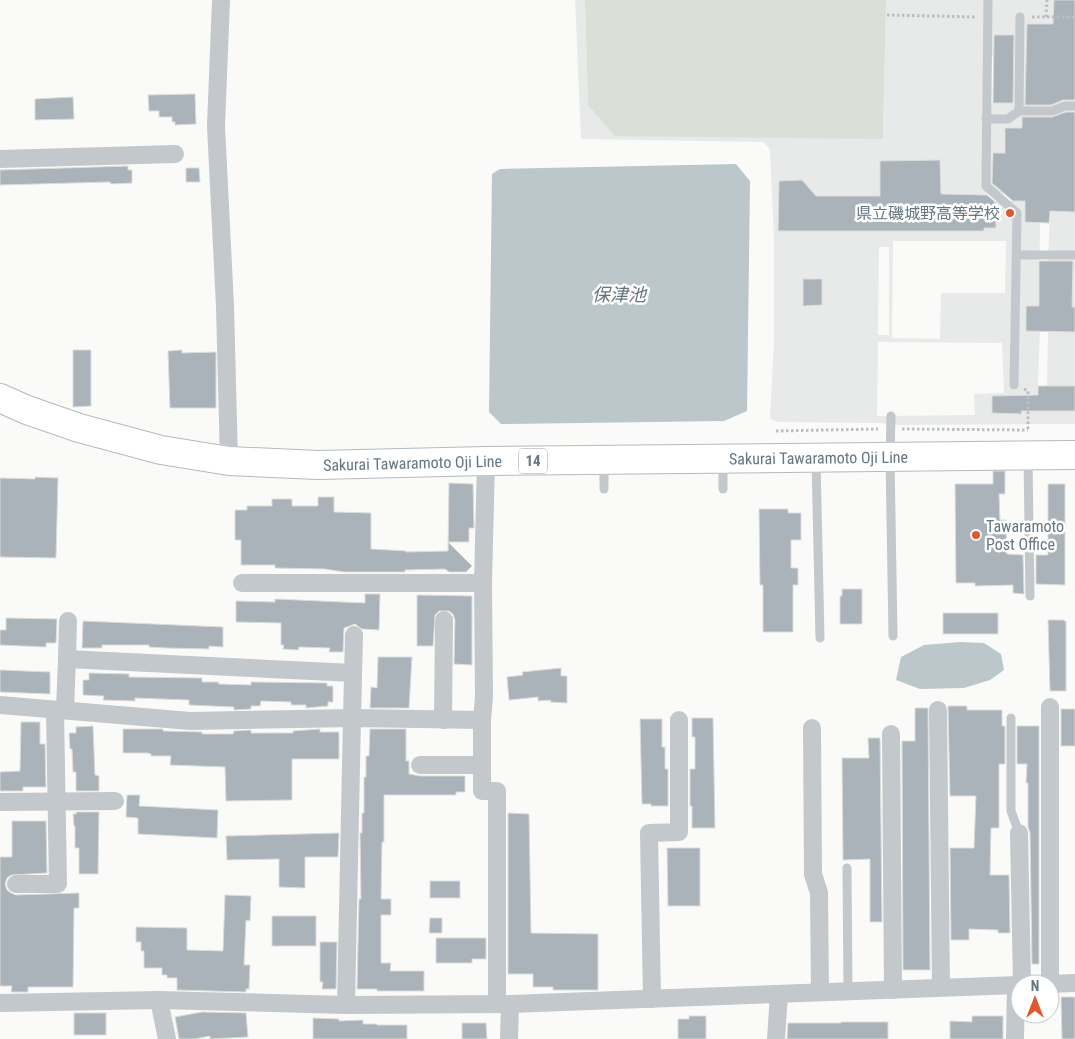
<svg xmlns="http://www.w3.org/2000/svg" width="1075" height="1039" font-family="'Roboto Condensed','Noto Sans JP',sans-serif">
<rect width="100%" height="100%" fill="#fafaf8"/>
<g fill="#e8e9e9" fill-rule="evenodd">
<path d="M 575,0 L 585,0 L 588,105 L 883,138 L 886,0 L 1075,0 L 1075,114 L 1063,153 L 992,153 L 992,178 L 1025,194 L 941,194 L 940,160 L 880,161 L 880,196 L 814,196 L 801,180 L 779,181 L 778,231 L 996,227 L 995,209 L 983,208 L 983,201 L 1025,201 L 1025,222 L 1040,223 L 1039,307 L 1026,307 L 1026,331 L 1040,331 L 1037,410 L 1075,411 L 1075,424 L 897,425 L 881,423 L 777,422 L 770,419 L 774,341 L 774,240 L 770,150 L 764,142 L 581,139 ZM 993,35 L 1012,35 L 1012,52 L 993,52 ZM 991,56 L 1005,56 L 1005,103 L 990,103 ZM 893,241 L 1006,241 L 1005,293 L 941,293 L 940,339 L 892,338 ZM 879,247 L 889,247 L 889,335 L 878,335 ZM 803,279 L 822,279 L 821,305 L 803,306 ZM 878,342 L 1002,343 L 1004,393 L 974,394 L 975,415 L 877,416 ZM 1021,396 L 1021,413 L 993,413 Z"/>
<polygon points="1050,211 1075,212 1075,307 1049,307 1049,295 1073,295 1073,261 1048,261"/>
<polygon points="1048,331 1075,331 1075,386 1047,386"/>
</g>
<polygon fill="#dadfd7" points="585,0 886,0 883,139 615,136 588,105"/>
<g fill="#bbc7cb">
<polygon points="736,164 750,181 747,411 724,421 501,424 489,412 492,174 500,169"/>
<polygon points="960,642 984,643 1001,654 1004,670 990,680 964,688 920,689 896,680 901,657 924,645"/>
</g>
<g fill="#aab3b9" stroke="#dcdcda">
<polygon points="1054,0 1075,0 1075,100 1063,100 1051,105 1025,105 1027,24 1053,24"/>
<polygon points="994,35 1014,35 1013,103 993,103"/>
<polygon points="195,94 196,124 175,125 175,122 172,122 172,117 159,117 159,111 149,111 148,95"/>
<polygon points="73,97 74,119 35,120 35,99"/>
<polygon points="1066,112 1075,112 1075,212 1050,211 1049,223 1025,222 1025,201 1013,201 992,183 993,153 1005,153 1005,128 1022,128 1022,117 1052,117"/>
<polygon points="940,160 941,194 987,195 995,202 996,228 984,228 984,231 778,231 779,181 802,180 816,196 880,196 880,161"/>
<polygon points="128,166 128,170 132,170 132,183 111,184 110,182 0,185 0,170"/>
<polygon points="186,168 199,168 200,182 186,182"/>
<polygon points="1039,261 1073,261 1072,307 1075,307 1075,332 1026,331 1026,306 1039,306"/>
<polygon points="803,279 822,279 822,305 803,306"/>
<polygon points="73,350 91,350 91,406 73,407"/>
<polygon points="182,350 182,353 216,352 216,408 170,408 168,351"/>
<polygon points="1038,386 1075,386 1075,411 1021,411 1022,414 992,413 992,396 1038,395"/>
<polygon points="993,471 1005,471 1005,494 999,494 1000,520 1006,520 1007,554 1023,555 1024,594 1013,593 1013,585 975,586 975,583 956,583 955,484 993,484"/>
<polygon points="35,477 58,478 56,558 0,557 0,478 35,479"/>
<polygon points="449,483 473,484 474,528 469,528 469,542 448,542 472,566 466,572 449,572 445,569 405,570 405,572 344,572 325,569 275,568 275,565 241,565 241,540 235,540 235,510 247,510 247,506 272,506 272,499 292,499 292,506 318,506 318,497 334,497 334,512 371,513 371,549 406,551 406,552 448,551"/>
<polygon points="1048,484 1065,484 1065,585 1036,584 1036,555 1048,555"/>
<polygon points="759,509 788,509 788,513 801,513 801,540 791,540 791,568 798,568 798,585 793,585 793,632 763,632 763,585 760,585"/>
<polygon points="842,589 862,589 862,624 840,624 840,596 842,596"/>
<polygon points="365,594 380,594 379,630 362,629 355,624 344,628 343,652 329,652 330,648 299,647 298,650 283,649 284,645 281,645 281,623 236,622 236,601 275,602 275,599 365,603"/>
<polygon points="417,595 472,596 472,665 454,664 455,620 453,614 449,611 439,611 435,615 433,646 417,646"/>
<rect x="943" y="613" width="55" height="21"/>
<polygon points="6,618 57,619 56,643 46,643 46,647 0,645 0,630 6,630"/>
<polygon points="1048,620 1064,620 1064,621 1066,621 1066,691 1050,691"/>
<polygon points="83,621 223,627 223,647 209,646 209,649 167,648 149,647 149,645 102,645 102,648 82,648"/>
<polygon points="378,657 412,657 409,708 370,708 371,687 377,688"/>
<polygon points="561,668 561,676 567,676 567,703 550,702 551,700 538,701 538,697 509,700 507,677 523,675 522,672"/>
<polygon points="0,670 50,672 50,694 0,692"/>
<polygon points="89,673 129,674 129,677 202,678 202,682 219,682 218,684 251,685 251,682 327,683 327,686 333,686 333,702 328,702 328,706 306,708 306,705 291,705 291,702 261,701 260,706 251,706 251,709 234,710 234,707 189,705 189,700 135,698 135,701 103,700 104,696 83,695 83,680 89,680"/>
<polygon points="948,706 967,706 967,710 1002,710 1002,726 1005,726 1005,764 999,764 999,828 991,828 990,875 1009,875 1010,933 998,933 998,930 969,929 969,940 951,940 950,848 974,848 976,796 950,796"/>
<polygon points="915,708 928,708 930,970 903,970 902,741 915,741"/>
<rect x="1061" y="709" width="14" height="37"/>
<polygon points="692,718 713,718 715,828 692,828 692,806 690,806 690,769 695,769 695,737 692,737"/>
<polygon points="640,719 662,719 662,747 665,747 665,769 668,769 668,806 651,806 651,804 642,804"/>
<polygon points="21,722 40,722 40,744 45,744 46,787 23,787 23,791 0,791 0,772 20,771"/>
<polygon points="93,726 95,775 99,776 99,791 76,791 76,772 73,772 72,749 70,749 69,733 76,733 76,727"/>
<polygon points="1017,726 1039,726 1039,964 1032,964 1030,833 1028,827 1028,783 1026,783 1027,764 1017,764"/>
<polygon points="123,729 163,729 163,731 202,732 202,734 233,734 234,731 251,730 251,733 293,733 293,731 320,729 320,732 339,732 339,759 292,759 292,800 226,801 225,767 170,765 171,756 151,756 151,754 148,753 123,753"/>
<polygon points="370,729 406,729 406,761 409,761 409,774 420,776 465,776 465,792 456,792 456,795 384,795 384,842 382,842 381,899 391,899 391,915 381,915 381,963 391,963 390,971 424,971 424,991 377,991 377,989 357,989 359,899 361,899 360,833 362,833 362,813 364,813 364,777 366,777 366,756 369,756"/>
<polygon points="868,738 880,738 882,922 870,922 870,859 843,860 842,758 869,758"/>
<polygon points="127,795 140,795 139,806 218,810 217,838 138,834 138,818 126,817"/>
<polygon points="76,812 99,812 98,874 79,874 79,848 75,848 75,826 74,826 73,814 76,814"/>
<polygon points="508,813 529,814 531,933 598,934 598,990 553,990 553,987 533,987 533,974 508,974"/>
<polygon points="12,821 46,821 47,873 11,875 7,878 5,884 7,890 11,893 16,895 79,893 79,908 74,908 73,987 28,987 28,992 11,992 12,986 0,986 0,857 12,857"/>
<polygon points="339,833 338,857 305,857 305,888 279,887 279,859 227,860 226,836"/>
<polygon points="667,848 700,848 700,906 668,906"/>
<rect x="430" y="881" width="30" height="17"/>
<polygon points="225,895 251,896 250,921 246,920 244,965 250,965 249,989 246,989 246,992 177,990 177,978 167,978 167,975 162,975 162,968 144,968 144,951 141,951 141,942 136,942 136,927 187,928 187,950 223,951"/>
<rect x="272" y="916" width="44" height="30"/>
<polygon points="430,918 442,918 442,933 429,933"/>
<polygon points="436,938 486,938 486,959 472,959 472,963 436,963"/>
<polygon points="320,942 337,942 336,989 322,989 323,982 320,982"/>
<polygon points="1061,997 1075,997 1075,1039 1062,1039"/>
<polygon points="202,1012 246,1013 248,1037 210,1039 210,1036 195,1039 179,1039 175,1017"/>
<rect x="74" y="1013" width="32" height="22"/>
<polygon points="689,1016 706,1016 706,1039 678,1039 678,1019 689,1019"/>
<polygon points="972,1016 1003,1016 1003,1039 950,1039 950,1021 972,1022"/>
<polygon points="313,1018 339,1019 339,1021 363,1020 363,1024 377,1024 377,1025 407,1025 407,1039 313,1039"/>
<polygon points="841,1022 888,1022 888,1039 787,1039 788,1023 841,1023"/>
<polygon points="462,1023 486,1023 487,1039 462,1039"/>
</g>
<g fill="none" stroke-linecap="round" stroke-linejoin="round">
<g stroke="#b5babe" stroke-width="30">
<g id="primary">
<path id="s1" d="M 0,398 L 27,410 L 79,428 L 161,450 L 229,461 L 318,465 L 486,461 L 1075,455"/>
</g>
</g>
<g stroke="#bbbfc2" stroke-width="3" stroke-dasharray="2.5 2.5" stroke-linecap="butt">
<polyline points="887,15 976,17"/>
<polyline points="1032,17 1075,17"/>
<polyline points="1046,17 1047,0"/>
<polyline points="1024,389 1028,391 1028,431"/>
<polyline points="902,429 1028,430"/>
<polyline points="776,431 878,429"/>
</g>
<g stroke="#c3c8cc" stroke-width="9">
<polyline points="988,0 986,186 1017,213 1014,385"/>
<polyline points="1019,111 1020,17"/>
<polyline points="986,119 1008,119 1019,111 1052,111 1065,106 1075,106"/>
<polyline points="1017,255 1075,255"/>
<polyline points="891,416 890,457 893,636"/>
<polyline points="1028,458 1030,596"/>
<polyline points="816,460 820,638"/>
<polyline points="723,462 723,489"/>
<polyline points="604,463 604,489"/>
<polyline points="1011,718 1011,811 1019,833"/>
<polyline points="847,868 848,991"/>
</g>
<g stroke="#c3c8cc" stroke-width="18">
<polyline points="221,0 216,126 225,306 229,461"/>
<polyline points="0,159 175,154"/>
<polyline points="242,583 483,583"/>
<polyline points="67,659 68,621"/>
<polyline points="0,705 190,721 352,718 354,635"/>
<polyline points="1050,707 1050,984"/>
<polyline points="65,710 67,659 353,673"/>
<polyline points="938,710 941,987"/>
<polyline points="443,720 444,620"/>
<polyline points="482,720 482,791 497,791 497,1004"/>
<polyline points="812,728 813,874 819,893 820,992"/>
<polyline points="891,734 893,990"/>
<polyline points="420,765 482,765"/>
<polyline points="0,802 115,801"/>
<polyline points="1019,833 1022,984"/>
<polyline points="16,884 58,884 55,710"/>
<polyline points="1050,984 1075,983"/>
<polyline points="652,999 649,833 679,832 679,720"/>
<polyline points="159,1000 167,1039"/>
<polyline points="0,1003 159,1000 346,1005 510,1004 1020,985"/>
<polyline points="346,1005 352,718 482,720 484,697 483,583 486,461"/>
<polyline points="509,1039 510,1004"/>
<polyline points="776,1039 779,994"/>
<polyline points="1015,1039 1016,985"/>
</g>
<use href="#primary" stroke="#fff" stroke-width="28"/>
</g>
<g fill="#e4572e" stroke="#fff" stroke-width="2">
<circle cx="1010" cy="213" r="5"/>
<circle cx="976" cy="535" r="5"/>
</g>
<g text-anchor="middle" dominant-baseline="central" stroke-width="5" stroke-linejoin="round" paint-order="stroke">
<rect fill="#fff" stroke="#939fa8" stroke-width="1" x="519" y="448.5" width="28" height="25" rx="4"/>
<g font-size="15" font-weight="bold" fill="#657683">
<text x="533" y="461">14</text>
</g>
<g font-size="16" fill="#657683" stroke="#fff" text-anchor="end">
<text x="1000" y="213">県立磯城野高等学校</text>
<text x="986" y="526" text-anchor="start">Tawaramoto<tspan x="986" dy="18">Post Office</tspan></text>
</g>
<g font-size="16" fill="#657683" stroke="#fff">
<text stroke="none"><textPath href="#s1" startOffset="828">Sakurai Tawaramoto Oji Line</textPath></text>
<text stroke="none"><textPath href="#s1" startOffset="422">Sakurai Tawaramoto Oji Line</textPath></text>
</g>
<g font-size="18" font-style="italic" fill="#60757c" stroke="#fff">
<text x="619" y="294">保津池</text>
</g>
</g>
<g transform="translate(1035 999)"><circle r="24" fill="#ffffff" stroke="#c1c8cd"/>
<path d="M0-4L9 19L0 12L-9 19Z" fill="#e4572e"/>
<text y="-8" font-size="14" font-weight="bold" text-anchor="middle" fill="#657683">N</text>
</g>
</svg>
